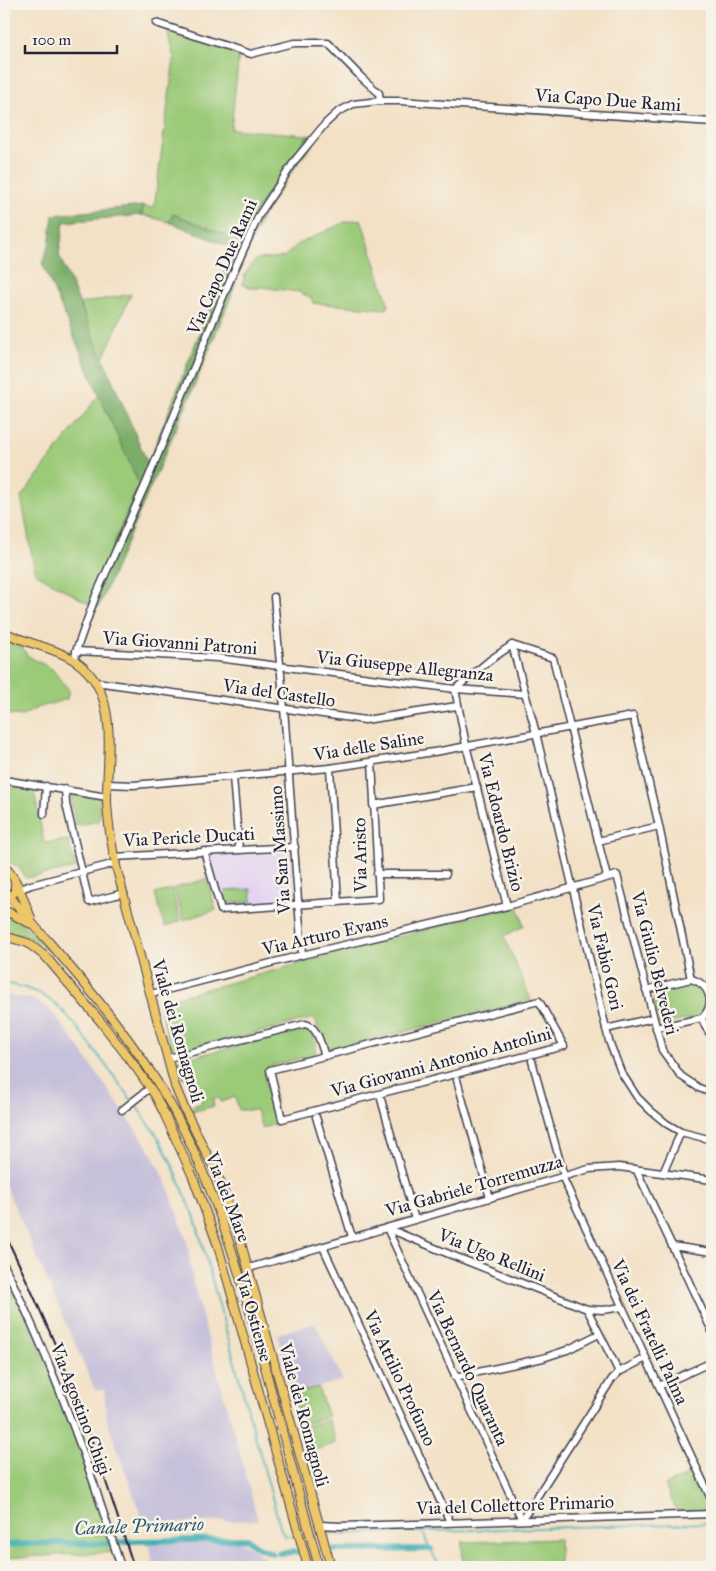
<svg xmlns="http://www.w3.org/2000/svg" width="716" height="1571" font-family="'IM FELL Great Primer',serif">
<rect width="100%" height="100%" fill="#f7f3e8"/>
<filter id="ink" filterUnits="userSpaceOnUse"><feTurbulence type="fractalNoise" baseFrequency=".02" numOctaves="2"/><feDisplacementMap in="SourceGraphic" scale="10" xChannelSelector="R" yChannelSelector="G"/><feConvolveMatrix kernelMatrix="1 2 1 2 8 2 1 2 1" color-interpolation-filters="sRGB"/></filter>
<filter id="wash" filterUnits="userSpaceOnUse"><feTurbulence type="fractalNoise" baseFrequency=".0096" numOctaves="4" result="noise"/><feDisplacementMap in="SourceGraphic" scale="20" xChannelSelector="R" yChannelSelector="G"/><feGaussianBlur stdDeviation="1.12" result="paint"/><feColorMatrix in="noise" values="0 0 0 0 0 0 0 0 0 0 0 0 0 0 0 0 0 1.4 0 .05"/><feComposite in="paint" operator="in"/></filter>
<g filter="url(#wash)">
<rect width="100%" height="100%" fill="#f3e1c6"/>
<polygon fill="#e4d3f2" points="290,851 295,902 225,906 223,905 209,855"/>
<g fill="#c6c0da">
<polygon points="4,995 32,999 49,1008 75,1042 143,1140 152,1154 168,1186 187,1242 193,1283 258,1520 144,1524 107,1421 104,1390 95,1390 4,1182"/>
<polygon points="315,1323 343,1380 293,1394 277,1334"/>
<polygon points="236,1541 249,1546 272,1564 269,1567 155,1567 148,1544"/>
</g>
<g fill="#9bca79" stroke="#5e765a">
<polygon points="167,30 239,54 231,129 308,135 236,239 173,214 169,222 142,215 143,206 154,208 174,59"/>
<path d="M 361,219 L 389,306 L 386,309 L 313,303 L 311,298 L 299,292 L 261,287 C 254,290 249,287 242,284 L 245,274 L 256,259 L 284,257 L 298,244 L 345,222 Z"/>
<polygon points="131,294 103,359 79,304"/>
<polygon points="99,395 139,484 89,604 35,573 21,497"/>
<polygon points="9,643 16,645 23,649 28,656 52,669 69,690 67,699 37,708 22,716 4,714 4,644"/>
<polygon points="4,785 34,791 44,843 68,840 76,868 26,878 19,868 4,858"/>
<polygon points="71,794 100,798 99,821 76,826 72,808"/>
<polygon points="207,879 216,910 183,920 174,888"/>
<polygon points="172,889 180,921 165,927 155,894"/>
<polygon points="251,889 252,902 226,903 225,891"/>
<polygon points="518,905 524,926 504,936 531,1000 335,1049 326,1046 314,1018 187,1051 177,1049 169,1044 159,1002 327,956"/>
<path d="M 4,913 C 24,923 34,933 48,951 C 33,937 24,934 4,931 Z"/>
<path d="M 692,983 L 702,985 L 709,1001 L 702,1014 L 698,1017 L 660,1025 C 658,1019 652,1003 654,997 C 657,989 683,985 692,983 Z"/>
<path d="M 308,1029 L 310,1029 C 315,1035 318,1047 315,1054 L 268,1067 L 268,1073 L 264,1074 L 267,1088 L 272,1087 L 276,1105 L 273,1107 L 276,1121 L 279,1121 L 280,1123 L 262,1128 L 256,1110 L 239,1110 L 235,1097 L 221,1102 L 220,1098 L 213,1099 L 214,1106 L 192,1112 L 190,1107 L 202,1103 L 195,1075 L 183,1078 L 181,1069 L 177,1070 L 175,1061 Z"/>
<polygon points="4,1265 66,1408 116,1552 4,1558"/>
<polygon points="318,1387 328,1417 301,1425 293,1394"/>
<polygon points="329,1420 336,1443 309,1452 302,1427"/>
<polygon points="696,1471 711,1506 709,1510 677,1512 665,1485"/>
<polygon points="559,1539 559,1567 463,1567 462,1542"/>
</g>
<polygon fill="#7cae69" stroke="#4f6852" points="308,135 317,139 293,170 264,213 246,254 232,294 191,394 98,608 89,604 139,484 99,395 42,263 49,245 53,215 143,206 142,215 64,222 59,255 148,464 233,248 169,222 173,214 236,239"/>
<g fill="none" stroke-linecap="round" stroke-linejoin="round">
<g stroke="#3dafb5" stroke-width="2">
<polyline points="4,983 22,987 39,993 56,1004 74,1023 139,1110 158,1137 171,1162 195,1218 281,1530 285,1536 295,1536"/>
<polyline points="423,1531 427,1543 440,1567"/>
<polyline points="328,1534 712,1523"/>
</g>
<g stroke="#3dafb5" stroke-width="6">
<polyline points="4,1545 55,1543 100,1544 136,1541 247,1539 259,1548 272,1553"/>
<polyline points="333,1550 431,1549"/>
<polyline points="279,1553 296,1552"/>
</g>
</g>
</g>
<g filter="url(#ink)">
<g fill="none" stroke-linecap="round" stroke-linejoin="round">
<g stroke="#413f50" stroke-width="9">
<g id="minor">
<polyline points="156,23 251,54 294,43 328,43 361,77 379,93 380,101"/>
<polyline points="274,597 284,708 302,955"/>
<polyline points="512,645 536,733 609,1041 621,1072 637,1097 651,1111 667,1124 681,1132 712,1140"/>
<polyline points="76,651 218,658 455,689 525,694"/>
<polyline points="75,661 76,651 96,595 147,481 230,280 259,215 296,159 325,124 338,112 353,104 380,101 400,101 712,122"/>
<polyline points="96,682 365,720 457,706"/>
<polyline points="330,768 338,902"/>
<polyline points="233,777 239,849"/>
<polyline points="4,780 107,797"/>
<polyline points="108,784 133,785 330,768 440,751 633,716 659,826 691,979"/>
<polyline points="65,789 66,804 89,902 124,893"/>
<polyline points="373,805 477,787"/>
<polyline points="44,814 46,786"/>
<polyline points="598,841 659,826"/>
<polyline points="204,851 221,910 379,899 372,762"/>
<polyline points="114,857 295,847"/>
<polyline points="377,874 446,874"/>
<polyline points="16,891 31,885 116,863"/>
<polyline points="507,906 466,745 455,689 490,660 512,645 553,658 607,877"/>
<path d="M 646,990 L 691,979 C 710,984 716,1004 702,1018 L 656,1028"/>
<polyline points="151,994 302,955 507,906 617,875 662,1050 681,1076 699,1088 712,1093"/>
<polygon points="539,1001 564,1046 282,1119 270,1070"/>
<polyline points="702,1018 705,1026 712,1037"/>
<polyline points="606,1029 653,1018"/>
<path d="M 168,1058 L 305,1024 C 318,1026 321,1046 325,1056"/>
<polyline points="532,1061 564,1176"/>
<polyline points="457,1080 490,1198"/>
<polyline points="381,1099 415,1220"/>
<polyline points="122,1110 150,1088"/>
<polyline points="316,1117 352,1237"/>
<polyline points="636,1169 712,1331"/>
<polyline points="663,1173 681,1132"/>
<polyline points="562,1176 712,1501"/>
<polyline points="387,1228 522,1520"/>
<polyline points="387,1228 449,1254 587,1309 603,1310 622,1307"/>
<polyline points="672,1246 712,1252"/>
<polyline points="323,1247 450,1522"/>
<path d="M 4,1265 C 39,1335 68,1409 94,1484 C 103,1511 112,1539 121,1567"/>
<polyline points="249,1268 589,1169 619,1167 712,1180"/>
<polyline points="587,1309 619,1372"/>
<polyline points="455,1377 543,1358 567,1350 599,1334"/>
<polyline points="659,1386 712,1362"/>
<polyline points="522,1520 612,1379 619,1372 646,1358"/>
<polyline points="319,1525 341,1526 415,1524 712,1514"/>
</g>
</g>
<g stroke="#413f50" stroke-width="10">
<g id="major">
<path d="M 4,632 C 26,644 58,648 78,663 C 121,695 106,756 107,802 C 108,825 112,848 117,870 L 175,1086 L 185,1110 L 221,1183 L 239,1236 L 331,1567"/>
<path d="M 4,866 C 19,881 23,899 31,918"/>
<path d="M 4,890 C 19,907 33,925 49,942 C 92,992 135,1043 168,1100 C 219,1191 245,1290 271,1390 C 287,1450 303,1508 319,1567"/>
<polyline points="4,901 15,892 15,881"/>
<polyline points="4,910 31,924"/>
<polyline points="4,936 28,943 46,957 101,1022 137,1069 155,1095 164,1113 193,1177 218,1246 308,1567"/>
</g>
</g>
<use href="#minor" stroke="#fff" stroke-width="6"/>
<use href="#major" stroke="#ecc669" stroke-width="8"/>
<path stroke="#22223b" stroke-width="2" d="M 4,1232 C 27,1281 50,1329 69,1379 C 94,1441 113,1504 134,1567"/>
</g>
</g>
<g text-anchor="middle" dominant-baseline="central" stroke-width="5" stroke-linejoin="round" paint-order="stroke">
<g font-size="18" fill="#22223b" stroke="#f7f3e8">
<text transform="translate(608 100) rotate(4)">Via Capo Due Rami</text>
<text transform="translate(222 267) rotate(-66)">Via Capo Due Rami</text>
<text transform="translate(180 643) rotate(4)">Via Giovanni Patroni</text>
<text transform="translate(405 666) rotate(6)">Via Giuseppe Allegranza</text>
<text transform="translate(279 693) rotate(8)">Via del Castello</text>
<text transform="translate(369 746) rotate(-9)">Via delle Saline</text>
<text transform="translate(501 822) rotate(76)">Via Edoardo Brizio</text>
<text transform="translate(189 837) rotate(-3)">Via Pericle Ducati</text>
<text transform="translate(280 850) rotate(-94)">Via San Massimo</text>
<text transform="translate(360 855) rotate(-91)">Via Aristo</text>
<text transform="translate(325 935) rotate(-13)">Via Arturo Evans</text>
<text transform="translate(605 957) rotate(77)">Via Fabio Gori</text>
<text transform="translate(655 963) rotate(76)">Via Giulio Belvederi</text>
<text transform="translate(178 1031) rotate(74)">Viale dei Romagnoli</text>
<text transform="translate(441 1062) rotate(-15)">Via Giovanni Antonio Antolini</text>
<text transform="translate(474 1186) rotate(-16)">Via Gabriele Torremuzza</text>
<text transform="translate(228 1197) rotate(69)">Via del Mare</text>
<text transform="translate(492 1255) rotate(22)">Via Ugo Rellini</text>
<text transform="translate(254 1317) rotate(74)">Via Ostiense</text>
<text transform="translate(650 1332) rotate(65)">Via dei Fratelli Palma</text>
<text transform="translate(468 1368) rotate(65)">Via Bernardo Quaranta</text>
<text transform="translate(400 1378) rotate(65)">Via Attilio Profumo</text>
<text transform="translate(81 1409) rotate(69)">Via Agostino Chigi</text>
<text transform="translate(304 1415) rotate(75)">Viale dei Romagnoli</text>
<text transform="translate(515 1505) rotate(-2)">Via del Collettore Primario</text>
</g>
<g font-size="19" font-style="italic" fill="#2d5a6c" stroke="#f7f3e8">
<text transform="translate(139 1526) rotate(-2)">Canale Primario</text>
</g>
</g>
<rect width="716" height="1571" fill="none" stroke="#f7f3e8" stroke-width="20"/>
<path d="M25 45v8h92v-8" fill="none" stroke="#22223b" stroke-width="2.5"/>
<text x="32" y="45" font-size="15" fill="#22223b" stroke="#f7f3e8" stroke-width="4" paint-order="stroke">100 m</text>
</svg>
